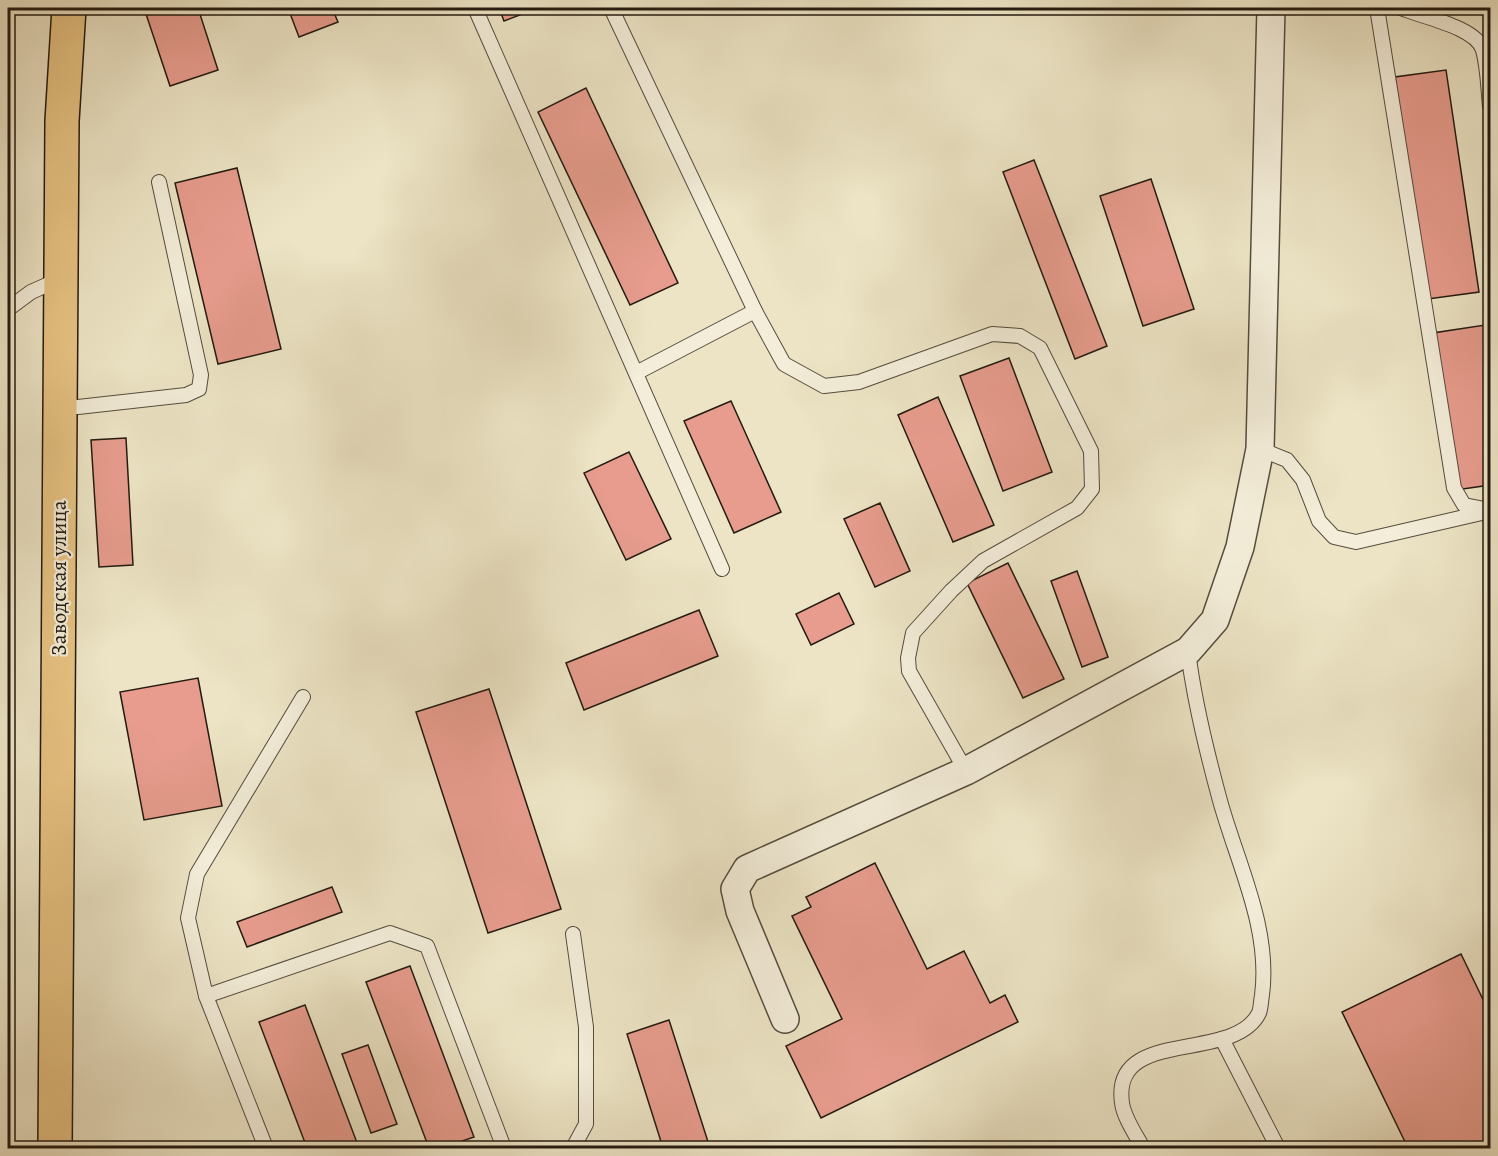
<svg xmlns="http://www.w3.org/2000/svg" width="1498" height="1156" font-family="Alegreya,serif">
<rect width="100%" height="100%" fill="#ece4c5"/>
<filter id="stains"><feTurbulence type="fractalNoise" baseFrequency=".00333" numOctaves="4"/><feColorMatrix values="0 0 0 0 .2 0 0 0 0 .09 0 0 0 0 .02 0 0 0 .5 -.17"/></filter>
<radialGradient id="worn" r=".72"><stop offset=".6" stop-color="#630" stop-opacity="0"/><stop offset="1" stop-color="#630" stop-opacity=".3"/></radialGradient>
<g fill="#e79c8d" stroke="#231a11" stroke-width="1.5">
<polygon points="144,8 198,8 218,70 170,86"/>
<polygon points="288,8 332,8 338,22 299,37"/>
<polygon points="499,8 538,8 504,21"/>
<polygon points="1446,70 1479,292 1428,299 1395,77"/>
<polygon points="586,88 678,283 630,305 538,112"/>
<polygon points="1034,160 1107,346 1075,359 1003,172"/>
<polygon points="237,168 281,349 218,364 175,183"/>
<polygon points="1151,179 1194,309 1143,326 1100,196"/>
<polygon points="1485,325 1490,365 1490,485 1456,490 1433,333"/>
<polygon points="1009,358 1052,472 1003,491 960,376"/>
<polygon points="938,397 994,525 953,542 898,415"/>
<polygon points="731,401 781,512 734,533 684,421"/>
<polygon points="126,438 133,565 99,567 91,440"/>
<polygon points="629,452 671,539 626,560 584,473"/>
<polygon points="880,503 910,571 875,587 844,519"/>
<polygon points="1008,563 1064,679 1023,698 967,583"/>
<polygon points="1077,571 1108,657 1082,667 1051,581"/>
<polygon points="839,593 854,624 811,645 796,614"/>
<polygon points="699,610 718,656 584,710 566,663"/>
<polygon points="198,678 222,806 144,820 120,692"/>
<polygon points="489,689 561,909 488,933 416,712"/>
<polygon points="875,863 927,969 964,951 990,1003 1005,995 1018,1022 821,1118 786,1046 842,1019 792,916 811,907 806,897"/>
<polygon points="332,887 342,912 247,947 237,922"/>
<polygon points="1461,954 1490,1014 1490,1148 1408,1148 1342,1012"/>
<polygon points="410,966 474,1137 442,1148 429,1148 366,982"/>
<polygon points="305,1005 359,1148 307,1148 259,1022"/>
<polygon points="669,1020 710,1148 663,1148 627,1034"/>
<polygon points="368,1045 397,1124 371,1133 342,1054"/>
</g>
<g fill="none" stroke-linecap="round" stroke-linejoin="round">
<g stroke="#554c3e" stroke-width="16">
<g id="service">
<polyline points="475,8 722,569"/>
<polyline points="611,8 755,311 784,364 824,386 859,382 992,334 1020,336 1040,348 1091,451 1092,489 1077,508 983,561 951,591 913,633 908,658 909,671 966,771"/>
<polyline points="1377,8 1454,488 1464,505 1490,510"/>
<path d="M 1401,8 C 1422,17 1476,27 1483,50 C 1488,68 1488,88 1490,106"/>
<polyline points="8,309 31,292 60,279"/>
<polyline points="638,372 755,311"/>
<polyline points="60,406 78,407 186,395 199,389 201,375 159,182"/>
<polyline points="1260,449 1287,460 1303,480 1319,521 1334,537 1356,542 1486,512"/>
<polyline points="573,934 586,1027 586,1124 573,1148"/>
<polyline points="206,996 390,933 427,946 504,1148"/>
<polyline points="1222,1039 1278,1148"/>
<polyline points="266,1148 206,996 188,918 197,874 303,697"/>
<path d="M 1143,1148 C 1136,1135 1124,1118 1122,1103 C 1111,1026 1234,1064 1259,1013 C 1261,1008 1261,1000 1262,995 C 1271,927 1236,861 1219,797 C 1206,749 1194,700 1188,651"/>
</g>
</g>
<g stroke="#554c3e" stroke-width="30">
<polyline id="minor" points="785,1019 740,911 735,889 747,869 966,771 1188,651 1215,620 1240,547 1260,449 1271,8"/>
</g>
<g stroke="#231a11" stroke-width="36">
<polyline id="primary" points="55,1148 62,121 69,8"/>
</g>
<use href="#service" stroke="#f3edd9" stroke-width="14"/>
<use href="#minor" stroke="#f3edd9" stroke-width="27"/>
<use href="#primary" stroke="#e6c282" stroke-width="33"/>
</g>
<g text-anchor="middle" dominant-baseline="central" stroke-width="4.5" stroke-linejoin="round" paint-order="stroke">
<g font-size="22" fill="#231a11" stroke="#f3edd9">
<text transform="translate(59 578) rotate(-90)">Заводская улица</text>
</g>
</g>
<rect width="1498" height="1156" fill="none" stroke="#ece4c5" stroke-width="30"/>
<rect x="9" y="9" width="1480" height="1138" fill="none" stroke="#231a11" stroke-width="3"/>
<rect x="15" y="15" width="1468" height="1126" fill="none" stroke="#231a11" stroke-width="1.5"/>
<rect width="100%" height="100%" filter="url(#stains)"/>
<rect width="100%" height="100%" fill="url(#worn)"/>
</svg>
